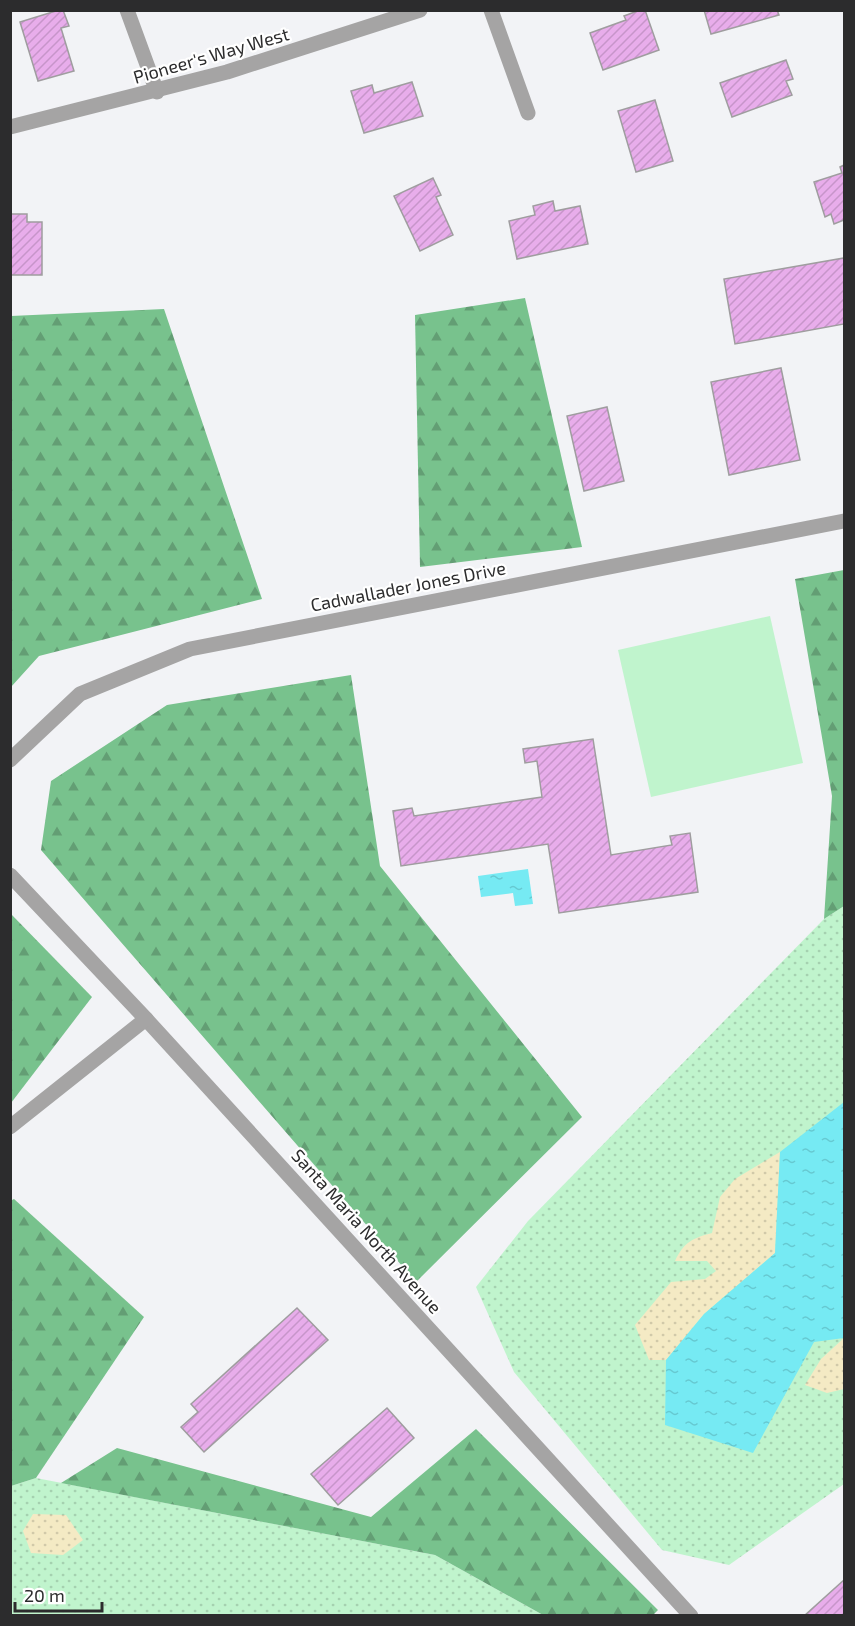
<svg xmlns="http://www.w3.org/2000/svg" width="855" height="1626" font-family="'Exo 2',sans-serif">
<defs>
<pattern id="grass-dots" width="8" height="8" patternUnits="userSpaceOnUse" patternTransform="scale(1.5)"><rect width="8" height="8" fill="#c0f4cd"/><path d="M2 2h.1M6 6h.1" fill="none" stroke="#a5d1b0" stroke-width="1.8" stroke-linecap="round"/></pattern>
<pattern id="forest-firs" width="22" height="20" patternUnits="userSpaceOnUse" patternTransform="scale(1.5)"><rect width="22" height="20" fill="#78c28d"/><path d="M5 1l3.5 6h-7zM16 11l3.5 6h-7z" fill="#639e74"/></pattern>
<pattern id="sand-dots" width="8" height="8" patternUnits="userSpaceOnUse" patternTransform="scale(1.5)"><rect width="8" height="8" fill="#f4eac4"/><path d="M2 2h.1M6 6h.1" fill="none" stroke="#d1c9a9" stroke-width="1.8" stroke-linecap="round"/></pattern>
<pattern id="water-ripples" width="26" height="14" patternUnits="userSpaceOnUse" patternTransform="scale(1.5)"><rect width="26" height="14" fill="#76eaf3"/><path d="M2 4q2-2 4 0t4 0M15 11q2-2 4 0t4 0" fill="none" stroke="#66c9d1"/></pattern>
<pattern id="building-hatch" width="6" height="6" patternUnits="userSpaceOnUse" patternTransform="scale(1.5)"><rect width="6" height="6" fill="#e8adeb"/><path d="M-1 1l2-2M0 6l6-6M5 7l2-2" fill="none" stroke="#c795ca"/></pattern>
</defs>
<rect width="100%" height="100%" fill="#f2f3f6"/>
<g fill="url(#grass-dots)">
<polygon points="844,906 844,1484 729,1565 662,1550 514,1372 476,1287 528,1221 824,919"/>
<polygon points="36,1478 435,1555 543,1615 11,1616 11,1486"/>
</g>
<g fill="url(#forest-firs)">
<polygon points="525,298 582,547 420,567 415,315"/>
<polygon points="164,309 262,599 39,656 11,687 11,316"/>
<polygon points="844,570 844,906 824,919 832,796 795,579"/>
<polygon points="351,675 380,866 582,1117 416,1282 41,850 51,781 167,705"/>
<polygon points="11,914 92,997 11,1103"/>
<polygon points="14,1199 144,1317 36,1478 11,1486 10,1201"/>
<polygon points="476,1429 658,1610 653,1615 543,1615 435,1555 61,1483 117,1448 371,1517"/>
</g>
<g fill="url(#sand-dots)">
<path d="M 780,1152 L 775,1253 L 704,1314 L 666,1360 L 649,1360 L 635,1325 L 671,1282 L 705,1279 L 716,1271 L 707,1261 L 675,1261 C 684,1242 693,1238 712,1233 L 720,1197 L 735,1179 Z"/>
<polygon points="844,1338 844,1389 827,1393 805,1385 821,1359"/>
<polygon points="33,1514 66,1515 83,1540 63,1555 31,1553 23,1531"/>
</g>
<polygon fill="#c0f4cd" points="770,616 803,763 651,797 618,650"/>
<g fill="url(#water-ripples)">
<polygon points="528,869 533,904 515,906 513,893 481,897 478,876"/>
<polygon points="844,1102 844,1338 814,1342 753,1453 665,1425 666,1360 704,1314 775,1253 780,1152"/>
</g>
<g fill="url(#building-hatch)" stroke="#9f9d9f" stroke-width="1.5">
<polygon points="59,10 63,10 69,26 61,28 74,71 38,81 20,22"/>
<polygon points="640,10 645,10 659,50 603,70 590,33 626,20 624,16"/>
<polygon points="704,10 777,10 779,15 711,34"/>
<polygon points="786,60 793,79 786,81 792,95 732,117 720,83"/>
<polygon points="412,82 423,116 364,133 351,91 372,85 374,93"/>
<polygon points="655,100 673,161 636,172 618,111"/>
<polygon points="844,165 844,220 834,224 831,214 825,217 814,182 842,173 840,167"/>
<polygon points="433,178 441,195 436,197 453,235 420,251 394,196"/>
<polygon points="553,201 555,211 580,206 588,244 517,259 509,221 535,215 533,206"/>
<polygon points="10,214 27,214 27,222 42,222 42,275 10,275"/>
<polygon points="844,258 844,324 735,344 724,279"/>
<polygon points="781,368 800,460 729,475 711,382"/>
<polygon points="607,407 624,481 584,491 567,416"/>
<polygon points="593,739 611,855 672,845 670,836 690,833 698,892 559,913 548,844 401,866 393,811 412,808 414,816 542,797 537,761 525,763 523,749"/>
<polygon points="297,1308 328,1340 204,1452 181,1427 198,1412 191,1404"/>
<polygon points="387,1408 414,1438 338,1505 311,1474"/>
<polygon points="844,1580 844,1616 804,1616"/>
</g>
<g fill="none" stroke-linecap="round" stroke-linejoin="round">
<g stroke="#a5a4a4" stroke-width="15">
<polyline points="127,10 157,92"/>
<polyline points="491,10 528,113"/>
<polyline points="10,127 227,72 420,10"/>
<polyline points="10,760 80,694 190,649 844,521"/>
<polyline points="10,875 146,1019 691,1616"/>
<polyline points="10,1127 146,1019"/>
</g>
</g>
<g text-anchor="middle" dominant-baseline="central" stroke-width="4.5" stroke-linejoin="round" paint-order="stroke">
<g font-size="18" fill="#2c2c2d" stroke="#fff">
<text transform="translate(211 55) rotate(-16)">Pioneer's Way West</text>
<text transform="translate(408 586) rotate(-11)">Cadwallader Jones Drive</text>
<text transform="translate(367 1231) rotate(48)">Santa Maria North Avenue</text>
</g>
</g>
<rect width="855" height="1626" fill="none" stroke="#2c2c2d" stroke-width="24"/>
<path d="M15 1602v9h87v-9" fill="none" stroke="#2c2c2d" stroke-width="3"/>
<text x="24" y="1602" font-size="18" fill="#2c2c2d" stroke="#ffffff" stroke-width="4.5" paint-order="stroke">20 m</text>
</svg>
